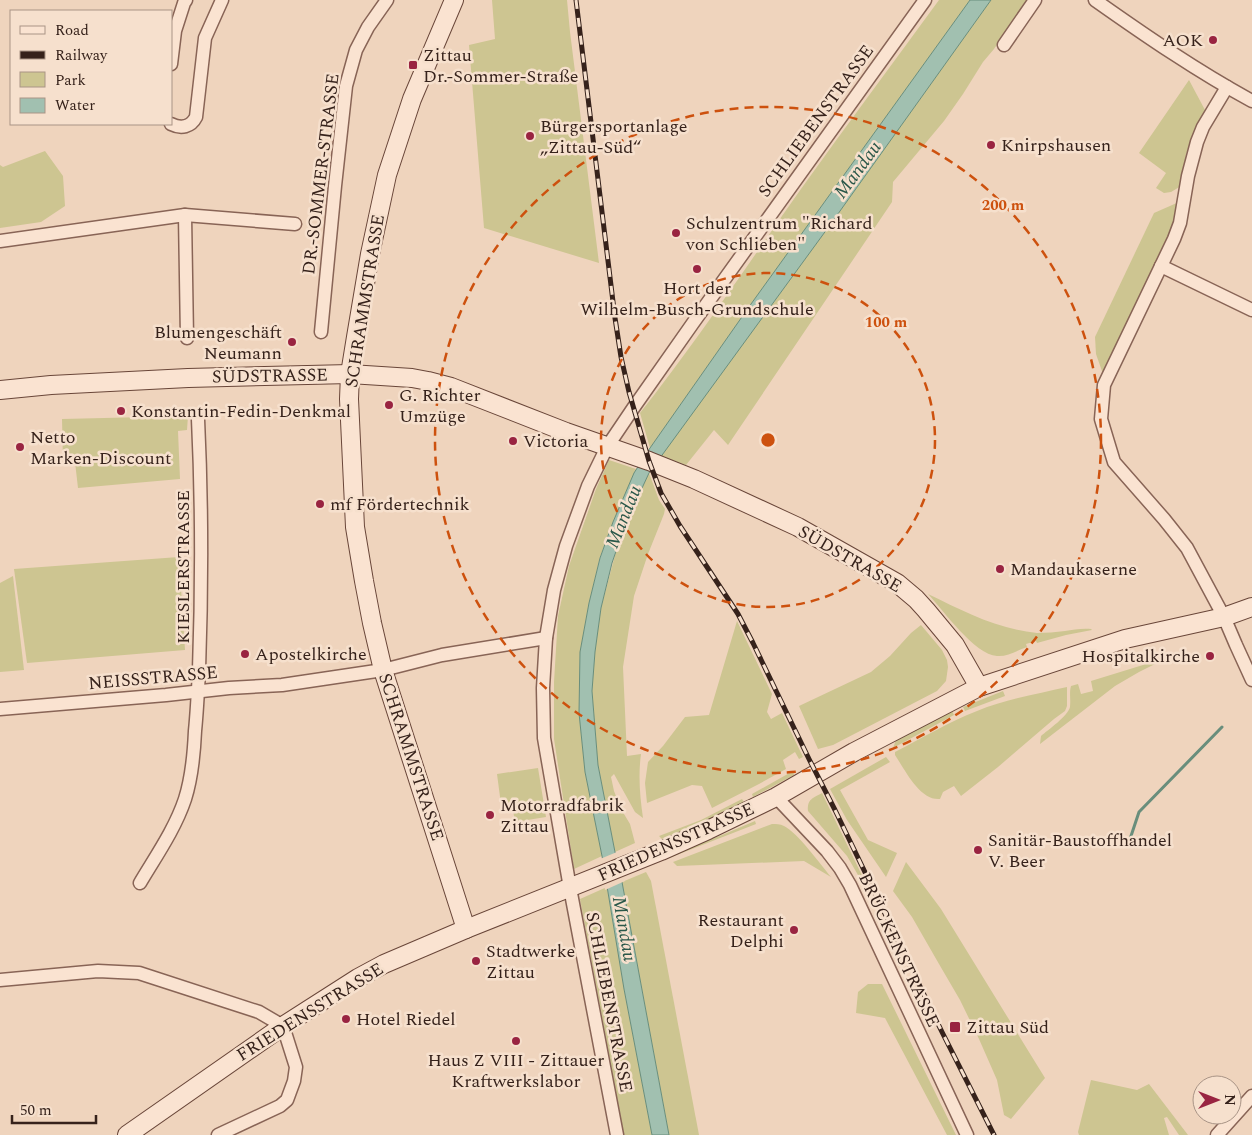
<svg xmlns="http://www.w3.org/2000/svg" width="1252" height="1135" font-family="Spectral,serif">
<rect width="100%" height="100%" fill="#efd4bd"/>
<g fill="#cdc591">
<polygon points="492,0 567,0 570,32 599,263 484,228 469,45 495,39"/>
<path d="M 939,0 L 970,0 L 751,304 L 650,448 L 640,413 C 697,341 748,264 801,189 C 846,126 893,63 939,0 Z"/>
<polygon points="991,0 1027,0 994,49 983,62 963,94 944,121 893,182 892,202 728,445 714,430 686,465 661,456 830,225"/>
<polygon points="1189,80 1205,110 1193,135 1186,154 1181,186 1171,192 1164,193 1156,188 1166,173 1139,153"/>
<polygon points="45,151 63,176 65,206 41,222 0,228 0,165 3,167"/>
<polygon points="1179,202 1173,225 1152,273 1103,374 1096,354 1095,337 1154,213"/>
<polygon points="188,416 187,430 178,431 180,479 78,488 75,462 63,462 62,419"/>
<polygon points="609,460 636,469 613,522 600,557 589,603 580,652 579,713 585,772 602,856 574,869 554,739 554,682 558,616 569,566 596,489"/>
<path d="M 649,473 L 659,500 L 665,509 L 664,514 L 648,554 L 634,596 L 623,667 L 627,756 L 641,754 C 638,776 640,797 643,818 L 635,812 L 614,774 L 611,777 L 614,791 L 621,809 L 630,824 L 635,843 L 615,852 L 598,765 L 592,691 L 595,652 L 601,608 L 618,544 L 625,525 Z"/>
<polygon points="179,557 185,650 27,663 14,569"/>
<polygon points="13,576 24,670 0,672 0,583"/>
<path d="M 928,594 C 963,611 997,629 1037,633 C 1046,633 1056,632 1065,631 C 1073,630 1082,628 1091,629 L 1092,630 L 1066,635 L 1037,643 L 1036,641 L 1026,644 L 1027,647 C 1018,650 1007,657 997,656 C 975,655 943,610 928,594 Z"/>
<polygon points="737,621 772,694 767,712 771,719 782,713 803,757 799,759 795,752 783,760 786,769 759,784 712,808 702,786 692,785 647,803 645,783 648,762 663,746 685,717 709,715"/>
<polygon points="921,625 942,650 947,660 948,667 946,681 937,691 833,745 818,749 799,706 871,672 890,656 911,633"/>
<path d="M 1169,654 L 1171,656 L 1139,672 L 1115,686 L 1040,744 L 1041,736 C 1048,730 1068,716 1070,707 C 1071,699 1069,693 1071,686 L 1078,684 L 1081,694 L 1093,691 L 1091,681 L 1143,665 Z"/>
<path d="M 1067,687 L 1067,706 L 1065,711 L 1054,719 L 998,767 L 961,796 L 954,786 L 943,792 L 940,799 C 920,801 905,770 895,755 L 895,752 C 922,738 949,722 977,711 C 1006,699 1037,694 1067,687 Z"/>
<polygon points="1003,691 1005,696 965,711 963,707"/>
<polygon points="952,711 954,715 893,748 896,740"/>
<polygon points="886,757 890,762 840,790 868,840 897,853 886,877 847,820 830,789"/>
<polygon points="538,768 546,817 515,822 513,810 502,812 497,774"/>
<polygon points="793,771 794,775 753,797 752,794"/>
<path d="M 822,793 L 871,894 L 867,896 L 858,875 L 847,856 L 808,811 C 807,799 813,798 822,793 Z"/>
<polygon points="742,799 744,802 702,823 662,839 659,836 701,820"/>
<polygon points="755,821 756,824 669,858 667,855 722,835"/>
<path d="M 772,824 C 776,824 780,824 784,826 C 797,832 821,865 831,877 L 804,861 L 677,866 L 673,862 Z"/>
<polygon points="906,862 941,909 1045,1078 1011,1119 1004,1115 997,1080 979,1039 960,1000 939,964 912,917 893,891"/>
<polygon points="646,872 651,881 699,1135 669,1135 622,882"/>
<polygon points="607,887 624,989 652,1135 624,1135 580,899"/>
<polygon points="868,984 882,984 956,1135 947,1135 885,1018 856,1013 858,992"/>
<polygon points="1091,1080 1137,1090 1149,1084 1188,1135 1179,1135 1167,1117 1164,1118 1169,1135 1079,1135 1078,1132"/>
</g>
<polygon fill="#a1c0b0" stroke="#698e7c" points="970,0 991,0 830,225 649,473 625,525 612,563 601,608 595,652 592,691 598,765 615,852 622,882 669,1135 652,1135 624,989 602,856 585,772 579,713 580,652 589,603 600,558 613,522 634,473 650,448 751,304"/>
<polygon fill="#efd4bd" points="617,852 625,881 605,890 600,859"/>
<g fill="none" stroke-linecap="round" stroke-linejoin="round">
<polyline stroke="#698e7c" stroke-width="3" points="1130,839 1139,812 1222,727"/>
<g stroke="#886456" stroke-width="15">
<g id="street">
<path d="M 1095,0 C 1146,36 1197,71 1252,101"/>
<polyline points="1004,45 1035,0"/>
<polyline points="171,64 175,31 184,3 186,0"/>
<polyline points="1227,87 1203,127 1197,142 1188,176 1180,223 1174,239 1104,385 1101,419 1114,462 1164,519 1187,548 1224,617 1236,645 1252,680"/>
<path d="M 171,124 C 181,129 191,127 196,117 L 205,38 L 222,0"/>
<polyline points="185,215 187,338"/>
<polyline points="0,241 185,215 295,224"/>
<polyline points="1161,266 1252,310"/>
<polyline points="321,332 335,186 346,86 356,50 368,27 387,0"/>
<polyline points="0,709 166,695 229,688 282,685 383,670 442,655 546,638"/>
<polyline points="776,797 827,851 840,868 850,885 967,1135"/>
<path d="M 140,883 C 156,856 175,829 185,799 C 192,777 194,754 195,731 C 197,711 198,691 199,670 C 202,586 202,503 198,419"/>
<polyline points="0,980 98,971 139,973 259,1012 283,1026 296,1067 294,1081 287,1100 280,1106 218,1135"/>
<polyline points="617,1135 570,888 544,738 543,688 546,638 554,590 566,546 588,486 607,447 634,407 693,323 925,0"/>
<polyline points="1217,1135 1252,1096"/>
</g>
</g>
<g stroke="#694639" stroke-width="20">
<g id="secondary">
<polyline points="454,0 412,99 387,175 370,254 356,337 350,374 349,399 355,527 364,581 372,623 383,670 466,929"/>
<polyline points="0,390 51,385 188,378 350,374 412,378 428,381 451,387 566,432 649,461 694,479 798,527 897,583 916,599 926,610 955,645 979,687"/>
<polyline points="127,1135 283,1026 358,978 384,964 466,929 661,851 708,830 776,797 854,752 979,687 1125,639 1224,617 1252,607"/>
</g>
</g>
<use href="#street" stroke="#fae3d1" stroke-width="12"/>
<use href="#secondary" stroke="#fae3d1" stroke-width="18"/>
<g stroke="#36221b" stroke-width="5">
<polyline id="rail" points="576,0 615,318 621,357 629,392 649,461 661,493 680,526 738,614 753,643 809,759 835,810 942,1032 994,1135"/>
</g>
<use href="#rail" stroke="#f6e0cd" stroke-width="3" stroke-dasharray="9" stroke-linecap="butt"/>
</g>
<g fill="none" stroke="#cd510e" stroke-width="2.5" stroke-dasharray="9 6">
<circle cx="768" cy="440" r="167"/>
<circle cx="768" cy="440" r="333"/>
</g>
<g fill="#992441" stroke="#f6e0cd" stroke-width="2">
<circle cx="1213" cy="40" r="5"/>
<rect x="408" y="60" width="10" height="10" rx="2.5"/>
<circle cx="530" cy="136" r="5"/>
<circle cx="991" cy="145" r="5"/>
<circle cx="676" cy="233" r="5"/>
<circle cx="697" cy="269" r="5"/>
<circle cx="292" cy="342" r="5"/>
<circle cx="389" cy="405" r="5"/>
<circle cx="121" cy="411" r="5"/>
<circle cx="513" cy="441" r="5"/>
<circle cx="20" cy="447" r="5"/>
<circle cx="320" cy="504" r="5"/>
<circle cx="1000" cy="569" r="5"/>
<circle cx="245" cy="654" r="5"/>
<circle cx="1210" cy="656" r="5"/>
<circle cx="490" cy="815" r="5"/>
<circle cx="978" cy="850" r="5"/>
<circle cx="794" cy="930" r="5"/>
<circle cx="476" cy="961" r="5"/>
<circle cx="346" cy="1019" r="5"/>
<rect x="949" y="1021" width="12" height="12" rx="2.5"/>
<circle cx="516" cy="1041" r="5"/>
</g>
<g text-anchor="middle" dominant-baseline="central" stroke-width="5" stroke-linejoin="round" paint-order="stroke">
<g font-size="18" fill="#36221b" stroke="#f6e0cd" text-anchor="start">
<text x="1203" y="40" text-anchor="end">AOK</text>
<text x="423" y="55">Zittau<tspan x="423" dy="21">Dr.-Sommer-Straße</tspan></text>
<text x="540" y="126">Bürgersportanlage<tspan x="540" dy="21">„Zittau-Süd“</tspan></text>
<text x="1001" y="145">Knirpshausen</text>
<text x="686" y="223">Schulzentrum "Richard<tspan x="686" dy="21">von Schlieben"</tspan></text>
<text x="697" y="288" text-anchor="middle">Hort der<tspan x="697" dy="21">Wilhelm-Busch-Grundschule</tspan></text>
<text x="282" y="332" text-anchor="end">Blumengeschäft<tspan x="282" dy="21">Neumann</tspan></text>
<text x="399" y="395">G. Richter<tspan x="399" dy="21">Umzüge</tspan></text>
<text x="131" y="411">Konstantin-Fedin-Denkmal</text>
<text x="30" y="437">Netto<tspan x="30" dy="21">Marken-Discount</tspan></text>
<text x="523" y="441">Victoria</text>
<text x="330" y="504">mf Fördertechnik</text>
<text x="1010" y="569">Mandaukaserne</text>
<text x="255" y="654">Apostelkirche</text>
<text x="1200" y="656" text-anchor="end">Hospitalkirche</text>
<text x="500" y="805">Motorradfabrik<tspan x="500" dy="21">Zittau</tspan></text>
<text x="988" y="840">Sanitär-Baustoffhandel<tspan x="988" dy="21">V. Beer</tspan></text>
<text x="784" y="920" text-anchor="end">Restaurant<tspan x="784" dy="21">Delphi</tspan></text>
<text x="486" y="951">Stadtwerke<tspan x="486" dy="21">Zittau</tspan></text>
<text x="356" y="1019">Hotel Riedel</text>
<text x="966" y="1027">Zittau Süd</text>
<text x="516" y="1060" text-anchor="middle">Haus Z VIII - Zittauer<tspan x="516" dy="21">Kraftwerkslabor</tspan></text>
</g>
<g font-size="18" fill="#36221b" stroke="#f6e0cd">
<text transform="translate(816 121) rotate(-54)">SCHLIEBENSTRASSE</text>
<text transform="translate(321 174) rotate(-83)">DR.-SOMMER-STRASSE</text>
<text transform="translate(365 301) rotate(-81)">SCHRAMMSTRASSE</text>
<text transform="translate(270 376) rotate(-1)">SÜDSTRASSE</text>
<text transform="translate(850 559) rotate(30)">SÜDSTRASSE</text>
<text transform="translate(183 567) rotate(-90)">KIESLERSTRASSE</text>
<text transform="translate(153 678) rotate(-5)">NEISSSTRASSE</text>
<text transform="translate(411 757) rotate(72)">SCHRAMMSTRASSE</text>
<text transform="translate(676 842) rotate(-24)">FRIEDENSSTRASSE</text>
<text transform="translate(899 950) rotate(65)">BRÜCKENSTRASSE</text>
<text transform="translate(609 1002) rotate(79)">SCHLIEBENSTRASSE</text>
<text transform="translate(310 1012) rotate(-32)">FRIEDENSSTRASSE</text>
</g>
<g font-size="19" font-style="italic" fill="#2a5749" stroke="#f6e0cd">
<text transform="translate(858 170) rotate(-54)">Mandau</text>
<text transform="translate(624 517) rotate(-68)">Mandau</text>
<text transform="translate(624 929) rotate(80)">Mandau</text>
</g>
</g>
<circle cx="768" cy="440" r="8" fill="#cd510e" stroke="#f6e0cd" stroke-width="2.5"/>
<g font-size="15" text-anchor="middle" font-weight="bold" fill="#cd510e" stroke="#f6e0cd" stroke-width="5" stroke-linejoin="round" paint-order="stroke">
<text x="1003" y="210">200 m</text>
<text x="886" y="327">100 m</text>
</g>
<rect x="10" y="10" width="162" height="115" fill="#f6e0cd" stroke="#a99486"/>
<rect x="20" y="26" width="25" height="8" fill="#fae3d1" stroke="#a99486"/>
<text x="55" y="35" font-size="15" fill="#36221b">Road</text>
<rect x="20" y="51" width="25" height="8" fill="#36221b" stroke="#a99486"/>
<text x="55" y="60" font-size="15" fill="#36221b">Railway</text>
<rect x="20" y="72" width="25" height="15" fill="#cdc591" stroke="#a99486"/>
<text x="55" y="85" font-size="15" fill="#36221b">Park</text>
<rect x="20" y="98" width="25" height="15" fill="#a1c0b0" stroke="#a99486"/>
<text x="55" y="110" font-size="15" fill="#36221b">Water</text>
<g transform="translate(1217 1100) rotate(90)"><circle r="24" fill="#f6e0cd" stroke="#a99486"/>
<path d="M0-4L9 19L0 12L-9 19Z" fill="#992441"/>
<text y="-8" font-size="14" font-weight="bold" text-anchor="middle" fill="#36221b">N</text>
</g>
<path d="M12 1115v8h84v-8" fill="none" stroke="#36221b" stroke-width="2.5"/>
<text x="20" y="1115" font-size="15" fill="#36221b" stroke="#f6e0cd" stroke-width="4" paint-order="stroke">50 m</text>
</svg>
